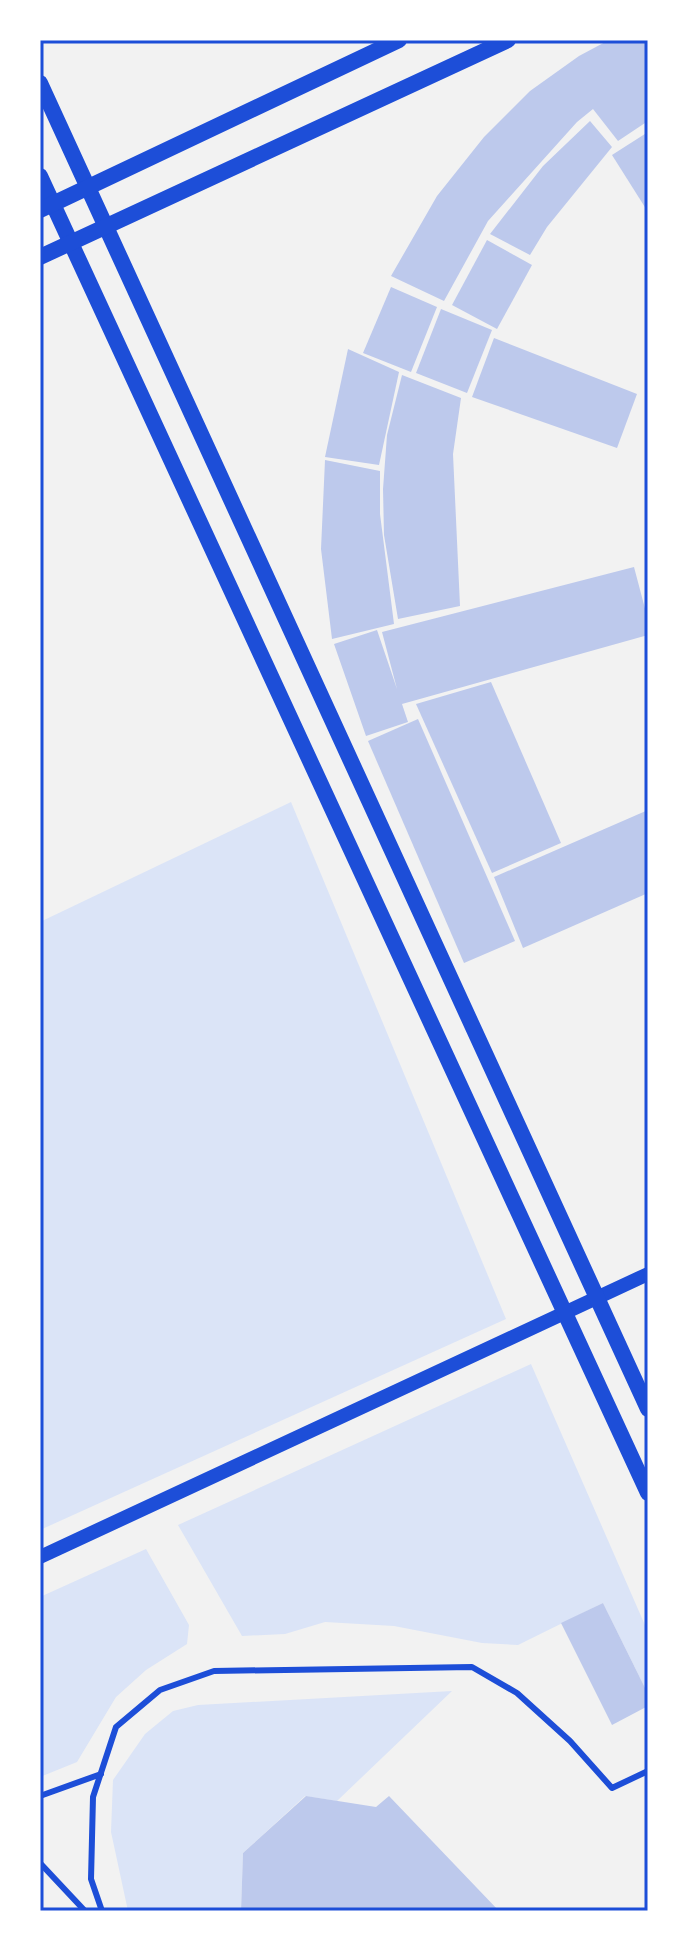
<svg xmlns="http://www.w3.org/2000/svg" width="688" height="1951" font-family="'Sofia Sans Condensed',sans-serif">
<rect width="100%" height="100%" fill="#f2f2f2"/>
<g fill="#dbe4f7">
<polygon points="291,802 506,1319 40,1530 40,922"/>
<polygon points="531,1364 648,1632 648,1694 603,1603 518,1645 482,1643 394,1626 325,1622 285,1634 242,1636 178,1525"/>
<polygon points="146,1549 189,1625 187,1644 146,1670 116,1697 77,1762 40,1777 40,1597"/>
<polygon points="452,1691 337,1801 305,1796 243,1853 241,1911 128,1911 111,1832 113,1780 145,1734 173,1711 198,1705"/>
</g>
<g fill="#bdc9ec">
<polygon points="609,40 648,40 648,121 618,141 593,109 577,122 488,221 444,301 391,276 437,196 484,137 530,91 579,56"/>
<polygon points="590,121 612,147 547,227 530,255 490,234 543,166"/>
<polygon points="648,132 648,212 612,155"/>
<polygon points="487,240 532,265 497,329 452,305"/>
<polygon points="391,287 437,307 411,372 363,353"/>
<polygon points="441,309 492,330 467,393 416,373"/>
<polygon points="494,338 637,394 617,448 472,397"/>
<polygon points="348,349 399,372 379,465 325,457"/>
<polygon points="402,375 461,398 453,454 460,606 398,619 384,535 383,489 387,435"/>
<polygon points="325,460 380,471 380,514 394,624 332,639 321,549"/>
<polygon points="634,567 648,620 648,635 402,704 408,722 366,736 334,644 377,630 397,689 382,632"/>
<polygon points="491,682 561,843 492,873 416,704"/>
<polygon points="418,719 515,941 464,963 368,741"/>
<polygon points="648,810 648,893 523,948 494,877"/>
<polygon points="603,1603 648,1694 648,1706 612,1725 561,1623"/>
<polygon points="306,1796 376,1807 389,1796 499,1911 241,1911 243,1853"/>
</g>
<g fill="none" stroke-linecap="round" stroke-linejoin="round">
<g stroke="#1d4ed8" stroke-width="6">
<polyline points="40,1796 101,1774"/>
<polyline points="40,1863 85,1911"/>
<polyline points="102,1911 91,1879 93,1797 116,1727 160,1690 214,1671 472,1667 517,1693 570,1741 612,1788 648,1771"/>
</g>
<polyline stroke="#1d4ed8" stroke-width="14" points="40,1557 648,1274"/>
<g stroke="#1d4ed8" stroke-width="16">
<polyline points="40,83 648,1409"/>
<polyline points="40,176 648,1493"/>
<polyline points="40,210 399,40"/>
<polyline points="40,257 508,40"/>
</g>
</g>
<rect width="688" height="1951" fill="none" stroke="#ffffff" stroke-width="84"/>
<rect x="42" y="42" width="604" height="1867" fill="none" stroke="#1d4ed8" stroke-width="3"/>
</svg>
